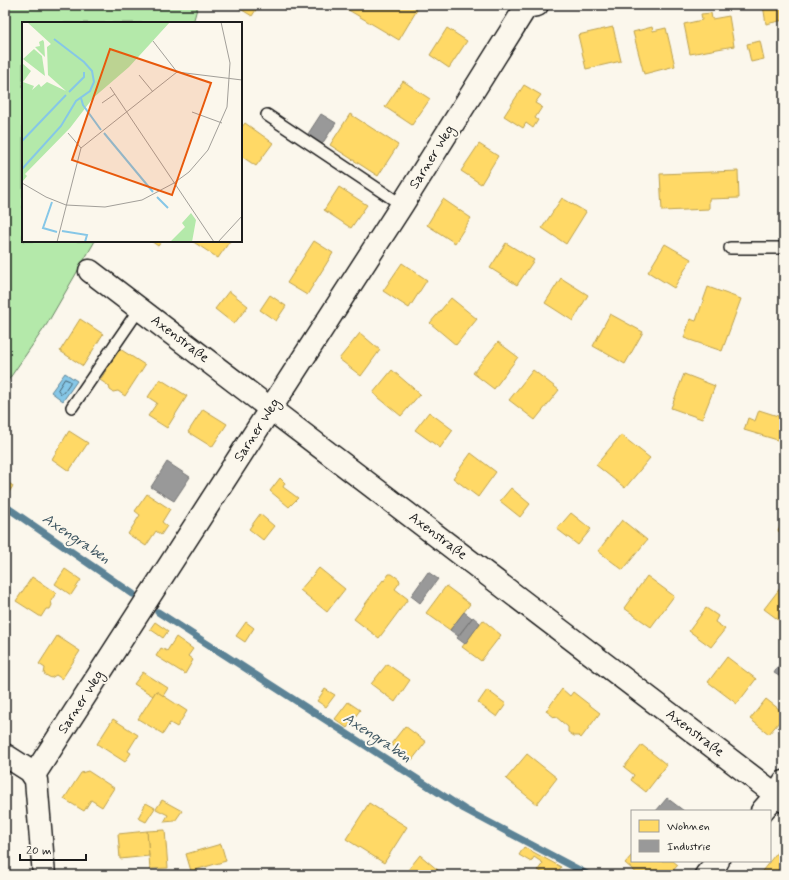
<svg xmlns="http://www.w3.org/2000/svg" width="789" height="880" font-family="Mynerve,sans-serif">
<rect width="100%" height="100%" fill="#fbf7ec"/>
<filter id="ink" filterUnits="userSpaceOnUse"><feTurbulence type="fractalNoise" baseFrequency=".025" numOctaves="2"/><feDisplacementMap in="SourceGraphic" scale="8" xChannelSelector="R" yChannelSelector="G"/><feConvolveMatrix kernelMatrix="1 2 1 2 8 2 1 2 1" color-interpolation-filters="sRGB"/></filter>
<g filter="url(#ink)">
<polygon fill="#b4e9aa" stroke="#688263" points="5,5 198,5 193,23 23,23 23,241 95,241 47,324 5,385"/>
<polygon fill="#86c7e7" stroke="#5c8396" points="65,373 77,381 63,401 51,392"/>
<g fill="#ffd966" stroke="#bba050">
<polygon points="234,5 259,5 252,16"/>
<polygon points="340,5 409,5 417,10 399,40"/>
<polygon points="763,5 784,5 784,20 766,24"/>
<polygon points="711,13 712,19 729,16 734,46 690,54 684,24 702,20 701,14"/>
<polygon points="613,27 621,61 586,69 578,35"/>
<polygon points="652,27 653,31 666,28 675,66 644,74 633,32"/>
<polygon points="447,28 467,41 449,68 430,55"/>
<polygon points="760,41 764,59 751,62 747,44"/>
<polygon points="403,81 430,99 412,125 385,107"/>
<polygon points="524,85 541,95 535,103 542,107 535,118 538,120 533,128 526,123 523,128 504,116"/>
<polygon points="350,114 398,145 378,176 330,145"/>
<polygon points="245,123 273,143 256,166 241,156 241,128"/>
<polygon points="479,144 498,156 481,184 461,171"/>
<polygon points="738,171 739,198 709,199 709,209 662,211 660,174"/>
<polygon points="339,187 367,205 351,228 324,210"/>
<polygon points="562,198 586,212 566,244 542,228"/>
<polygon points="443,199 471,218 455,243 427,225"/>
<polygon points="151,241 162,241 158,246"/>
<polygon points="192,241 230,241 218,258"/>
<polygon points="314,241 333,253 307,295 287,283"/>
<polygon points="506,243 534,260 517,285 490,268"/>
<polygon points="665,244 691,259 674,288 648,272"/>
<polygon points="402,263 427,280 409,308 383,291"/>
<polygon points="561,278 588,295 573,321 545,303"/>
<polygon points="708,287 741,299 722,351 684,338 690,319 696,321"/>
<polygon points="229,291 248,306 234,324 215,309"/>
<polygon points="270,295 286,306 276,321 260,310"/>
<polygon points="451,298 477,319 456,345 430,323"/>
<polygon points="610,314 643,332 625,364 593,346"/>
<polygon points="80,319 103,334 83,366 60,351"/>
<polygon points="360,333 380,350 361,376 339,359"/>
<polygon points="498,342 518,357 494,389 473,373"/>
<polygon points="120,349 145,365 125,396 118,391 113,392 110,390 109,386 100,380"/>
<polygon points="392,370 420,394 401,416 373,393"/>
<polygon points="533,370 559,390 535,420 509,400"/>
<polygon points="684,374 715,386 702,419 671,408"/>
<polygon points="160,379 187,396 167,428 148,416 157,403 148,397"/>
<polygon points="203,409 227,424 212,447 188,432"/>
<polygon points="759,410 784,418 784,442 744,430 748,418 755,421"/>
<polygon points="429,412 453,430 440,448 415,430"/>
<polygon points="69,431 88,443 69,471 52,459"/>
<polygon points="621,435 650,458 625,488 596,465"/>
<polygon points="471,453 496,472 478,497 453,478"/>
<polygon points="280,478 285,483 283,487 298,498 289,507 270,491"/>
<polygon points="5,480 13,486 6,497 5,496"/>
<polygon points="511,488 530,504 520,517 500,501"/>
<polygon points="147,494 170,509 162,522 167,526 161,535 156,531 146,546 128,534 140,515 135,511"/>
<polygon points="571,513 591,529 578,545 557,529"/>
<polygon points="260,514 274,526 263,540 249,529"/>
<polygon points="784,519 784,534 778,531"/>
<polygon points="622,520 647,540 623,570 598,551"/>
<polygon points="319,568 345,589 327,612 300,590"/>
<polygon points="65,569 81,580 71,595 55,584"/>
<polygon points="389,574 392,574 399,579 400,582 395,589 408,599 379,638 354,619 383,580 384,581"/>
<polygon points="647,576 674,596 651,627 624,608"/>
<polygon points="32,577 56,593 51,601 52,605 50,609 46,609 41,617 16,601"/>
<polygon points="784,583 784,624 764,609"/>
<polygon points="446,586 470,604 450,630 426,613"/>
<polygon points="706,608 718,616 715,622 725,629 711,647 689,631"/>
<polygon points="483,620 501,635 481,661 462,647"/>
<polygon points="155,622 168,631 163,638 150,629"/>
<polygon points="246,622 254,628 245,642 236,636"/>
<polygon points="57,636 80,651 62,679 56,675 51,678 44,674 45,668 39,664"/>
<polygon points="176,637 193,649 188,656 193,660 185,674 156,656 161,648 167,651"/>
<polygon points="727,657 756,679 737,704 708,682"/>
<polygon points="387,664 410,680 395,702 371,684"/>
<polygon points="143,672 168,688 163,696 156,691 153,696 134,684"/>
<polygon points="5,683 10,686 5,693"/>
<polygon points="325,689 335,695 326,707 317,701"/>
<polygon points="562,689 570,696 573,692 600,713 581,738 579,736 574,736 568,732 568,727 555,716 554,717 546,711"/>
<polygon points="487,690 506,704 497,717 478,703"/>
<polygon points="156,691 187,711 177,727 170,723 163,734 138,719"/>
<polygon points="766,699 784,713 784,716 769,734 750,719"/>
<polygon points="348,702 360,710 347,728 335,719"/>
<polygon points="113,719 138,735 128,751 131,753 125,762 97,744"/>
<polygon points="405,726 426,742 412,760 391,744"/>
<polygon points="642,745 667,765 646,792 631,780 634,775 624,767"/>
<polygon points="527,754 557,778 537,804 506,779"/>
<polygon points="88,771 114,788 102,807 91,800 84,811 64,799 81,773"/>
<polygon points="162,800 182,811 175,821 164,822 168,815 156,809"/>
<polygon points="146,803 155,808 146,822 138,818"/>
<polygon points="369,803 407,827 384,863 346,839"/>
<polygon points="165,830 168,868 150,869 147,831"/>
<polygon points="147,831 149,856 120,859 118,834"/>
<polygon points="221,844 226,861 191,871 186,854"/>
<polygon points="524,847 561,867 556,875 546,875 538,870 543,863 534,857 531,862 519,855"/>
<polygon points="778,851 784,855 784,875 759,875"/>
<polygon points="420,855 439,871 436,875 404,875"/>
<polygon points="632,855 632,861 673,861 678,865 669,875 639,875 625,863"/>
</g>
<g fill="#999" stroke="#747474">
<polygon points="321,114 336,123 320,147 306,137"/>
<polygon points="167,462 190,477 174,501 151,487"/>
<polygon points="428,572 438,579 420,603 411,596"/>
<polygon points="464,612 472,618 458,636 450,630"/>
<polygon points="473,617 480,623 465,644 457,638"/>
<polygon points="784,657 784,679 774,673"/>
<polygon points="667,798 684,811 656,811"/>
</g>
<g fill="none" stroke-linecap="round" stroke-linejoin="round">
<polygon stroke="#46606d" stroke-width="1" points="65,379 70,381 70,383 63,393 61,394 58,390"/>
<g stroke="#5c8396" stroke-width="7">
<polyline points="5,506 133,594"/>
<polyline points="158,612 464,809 589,875"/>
</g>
<g stroke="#1c1c1c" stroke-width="14">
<g id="service">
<polyline points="267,115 402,205"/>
<polyline points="730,248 784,248"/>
<polyline points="72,407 140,308"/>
</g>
</g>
<g stroke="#1c1c1c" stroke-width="25">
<g id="minor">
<polyline points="90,271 784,801"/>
<polyline points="5,755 30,771 36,780 44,875"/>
<polyline points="34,775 402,205 526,7 537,5"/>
<polyline points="762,811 776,795 784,782"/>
<polyline points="706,875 718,861"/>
</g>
</g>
<use href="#service" stroke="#fbf7ec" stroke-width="11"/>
<use href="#minor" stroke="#fbf7ec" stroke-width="22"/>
</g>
</g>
<g text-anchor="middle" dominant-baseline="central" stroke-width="4" stroke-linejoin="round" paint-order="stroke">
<g font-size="14" fill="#1c1c1c" stroke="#fbf7ec">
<text transform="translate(432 157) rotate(-58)">Sarner Weg</text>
<text transform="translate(180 339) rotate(37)">Axenstraße</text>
<text transform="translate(257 430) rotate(-57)">Sarner Weg</text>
<text transform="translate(438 536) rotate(37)">Axenstraße</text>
<text transform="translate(81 702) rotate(-57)">Sarner Weg</text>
<text transform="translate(695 733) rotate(37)">Axenstraße</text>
</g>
<g font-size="15" font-style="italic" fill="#415863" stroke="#fbf7ec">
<text transform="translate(76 539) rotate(34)">Axengraben</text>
<text transform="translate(377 738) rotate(33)">Axengraben</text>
</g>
</g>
<g transform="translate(22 22)">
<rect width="220" height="220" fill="#fbf7ec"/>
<path d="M 5,0 L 148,0 L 107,45 L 71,76 L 48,106 L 3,152 L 5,154 L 1,159 L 0,41 L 9,49 L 1,60 L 12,64 L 10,68 L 17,62 L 19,65 L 25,60 L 44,69 L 26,53 L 25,25 L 29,22 ZM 21,18 L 22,20 L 23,35 L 13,25 L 18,24 L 17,20 ZM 12,27 L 20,34 L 23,54 L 1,37 ZM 169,191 L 174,198 L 170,220 L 148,220 L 163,205 L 160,201 Z" fill="#b4e9aa"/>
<path fill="none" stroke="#86c7e7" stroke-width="2" d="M 47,70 L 62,55 L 62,50M 59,76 L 61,83 L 79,108M 82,111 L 131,170M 0,119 L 44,73M 0,147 L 39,104 L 54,79 L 68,69 L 72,60 L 70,49 L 62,40 L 32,17M 135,175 L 146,186M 30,180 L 21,206 L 35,210M 40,209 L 65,213 L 63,220"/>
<path fill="none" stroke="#a29f99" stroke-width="1" d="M 131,19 L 155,50M 117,53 L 131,70M 88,65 L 192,220M 80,81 L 93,72M 170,90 L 200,101M 46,111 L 59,126M 0,161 L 24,175 L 44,183 L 83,185 L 120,178 L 152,161 L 167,150 L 186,128 L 205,85 L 208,41 L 199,0M 35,220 L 59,126 L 155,50 L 220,58M 196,220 L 220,194"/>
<path fill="#e8590c" fill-opacity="0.15" stroke="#e8590c" stroke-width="2" d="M 88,27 L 189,61 L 150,173 L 50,138 Z"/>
<rect width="220" height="220" fill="none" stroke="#1c1c1c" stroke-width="2"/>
</g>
<rect width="789" height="880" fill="none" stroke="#fbf7ec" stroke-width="20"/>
<rect x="10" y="10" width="769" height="860" fill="none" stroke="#1c1c1c" stroke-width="1.5" filter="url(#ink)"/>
<rect x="631" y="810" width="140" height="52" fill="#fbf7ec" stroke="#a29f99"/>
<rect x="639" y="820" width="20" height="12" fill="#ffd966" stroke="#a29f99"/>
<text x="667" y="830" font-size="12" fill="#1c1c1c">Wohnen</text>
<rect x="639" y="840" width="20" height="12" fill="#999999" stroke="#a29f99"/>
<text x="667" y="850" font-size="12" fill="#1c1c1c">Industrie</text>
<path d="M20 854v6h66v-6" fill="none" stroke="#1c1c1c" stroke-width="2"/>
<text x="26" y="854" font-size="12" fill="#1c1c1c" stroke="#fbf7ec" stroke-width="3" paint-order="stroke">20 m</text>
</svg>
